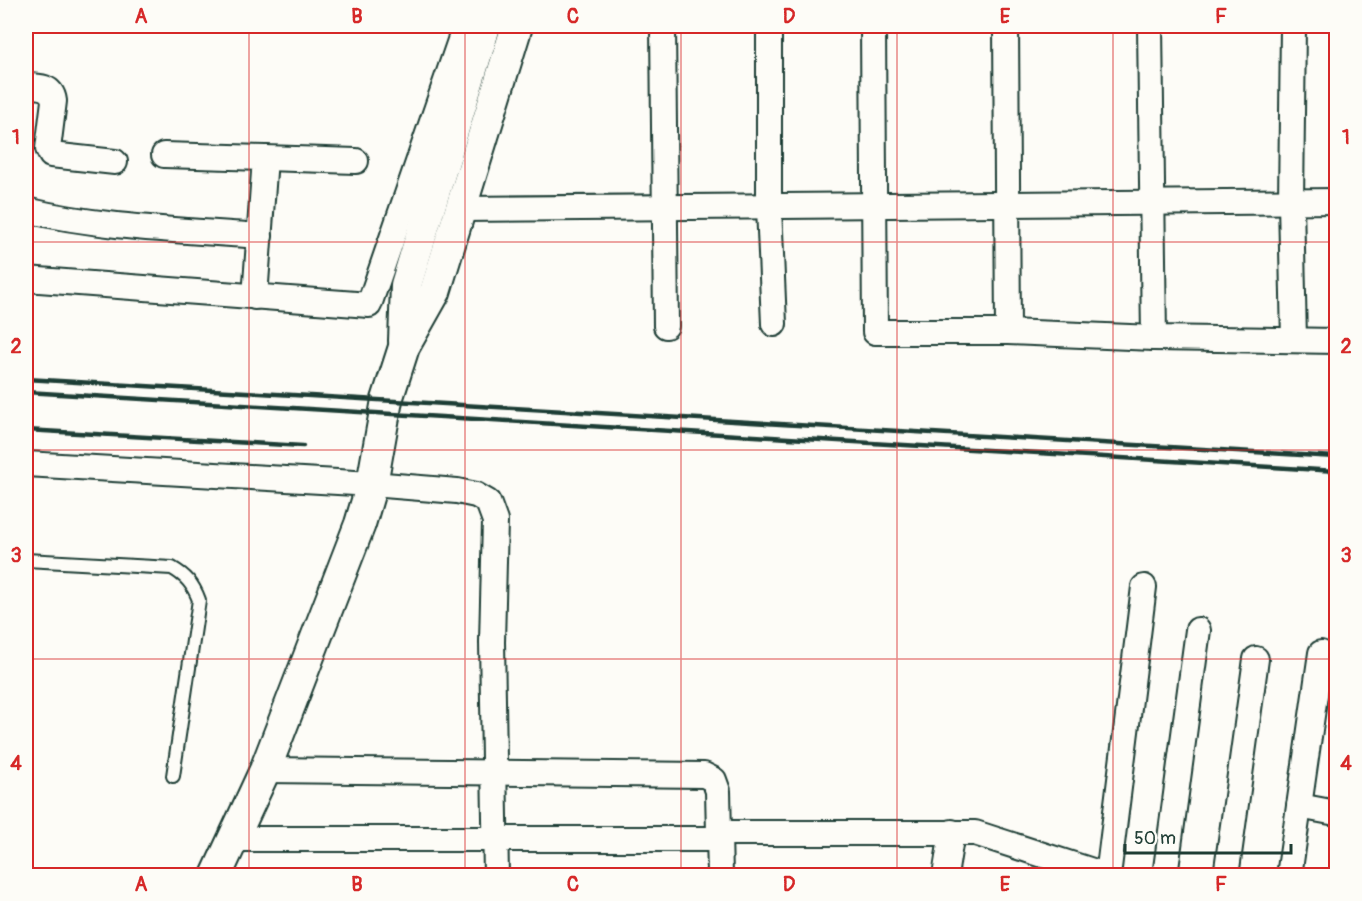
<svg xmlns="http://www.w3.org/2000/svg" width="1362" height="901" font-family="Pangolin,sans-serif">
<rect width="100%" height="100%" fill="#fdfcf7"/>
<filter id="ink" filterUnits="userSpaceOnUse"><feTurbulence type="fractalNoise" baseFrequency=".0167" numOctaves="2"/><feDisplacementMap in="SourceGraphic" scale="12" xChannelSelector="R" yChannelSelector="G"/><feConvolveMatrix kernelMatrix="1 2 1 2 8 2 1 2 1" color-interpolation-filters="sRGB"/></filter>
<g filter="url(#ink)">
<g fill="none" stroke-linecap="round" stroke-linejoin="round">
<g stroke="#1f3d34" stroke-width="16">
<path id="service" d="M 26,560 L 172,568 C 186,576 193,584 199,600 L 173,776"/>
</g>
<g stroke="#1f3d34" stroke-width="28">
<g id="minor">
<polyline points="663,26 666,326"/>
<polyline points="769,26 769,207 774,324"/>
<polyline points="873,26 875,332 1008,332 1154,338 1336,341"/>
<polyline points="1006,26 1008,332"/>
<polyline points="1150,26 1154,338"/>
<polyline points="1293,26 1291,202 1294,340"/>
<path d="M 26,86 C 39,86 52,86 54,101 L 48,149 L 51,155 L 115,162"/>
<polyline points="164,155 265,158 255,297"/>
<polyline points="265,158 356,161"/>
<polyline points="460,209 1336,201"/>
<path d="M 26,210 C 102,228 181,230 260,236"/>
<polyline points="26,279 369,305 465,26"/>
<polyline points="26,464 372,484 457,491 476,495 488,502 495,521 492,642 496,876"/>
<polyline points="265,770 704,775 714,780 718,791 720,876"/>
<polyline points="1299,806 1336,813"/>
<polyline points="719,833 975,833 1108,876"/>
<polyline points="233,839 719,839"/>
<polyline points="945,876 952,832"/>
<polyline points="1108,876 1144,587"/>
<polyline points="1165,876 1198,630"/>
<polyline points="1226,876 1256,659"/>
<polyline points="1289,876 1321,653"/>
</g>
</g>
<g stroke="#1f3d34" stroke-width="34">
<g id="tertiary">
<polyline points="404,341 406,285 485,26"/>
<polyline points="216,876 265,770 360,524 372,484 387,400 404,347 435,292 517,26"/>
</g>
</g>
<use href="#service" stroke="#fdfcf7" stroke-width="12"/>
<use href="#minor" stroke="#fdfcf7" stroke-width="24"/>
<use href="#tertiary" stroke="#fdfcf7" stroke-width="30"/>
<g stroke="#1f3d34" stroke-width="4.5">
<polyline points="26,379 1336,457"/>
<polyline points="26,392 1336,471"/>
<polyline points="26,430 303,446"/>
</g>
</g>
</g>
<path fill="none" stroke="#d62828" stroke-width="1.5" stroke-opacity="0.55" d="M 249,26 L 249,876M 465,26 L 465,876M 681,26 L 681,876M 897,26 L 897,876M 1113,26 L 1113,876M 26,242 L 1336,242M 26,450 L 1336,450M 26,659 L 1336,659"/>
<rect width="1362" height="901" fill="none" stroke="#fdfcf7" stroke-width="66"/>
<path d="M1125 844v9h166v-9" fill="none" stroke="#1f3d34" stroke-width="3"/>
<text x="1134" y="844" font-size="18" fill="#1f3d34" stroke="#fdfcf7" stroke-width="4.5" paint-order="stroke">50 m</text>
<rect x="33" y="33" width="1296" height="835" fill="none" stroke="#d62828" stroke-width="2"/>
<g font-size="20" text-anchor="middle" font-weight="bold" fill="#d62828">
<text x="141" y="23">A</text>
<text x="357" y="23">B</text>
<text x="573" y="23">C</text>
<text x="789" y="23">D</text>
<text x="1005" y="23">E</text>
<text x="1221" y="23">F</text>
<text x="16" y="144">1</text>
<text x="1346" y="144">1</text>
<text x="16" y="353">2</text>
<text x="1346" y="353">2</text>
<text x="16" y="562">3</text>
<text x="1346" y="562">3</text>
<text x="16" y="770">4</text>
<text x="1346" y="770">4</text>
<text x="141" y="891">A</text>
<text x="357" y="891">B</text>
<text x="573" y="891">C</text>
<text x="789" y="891">D</text>
<text x="1005" y="891">E</text>
<text x="1221" y="891">F</text>
</g>
</svg>
